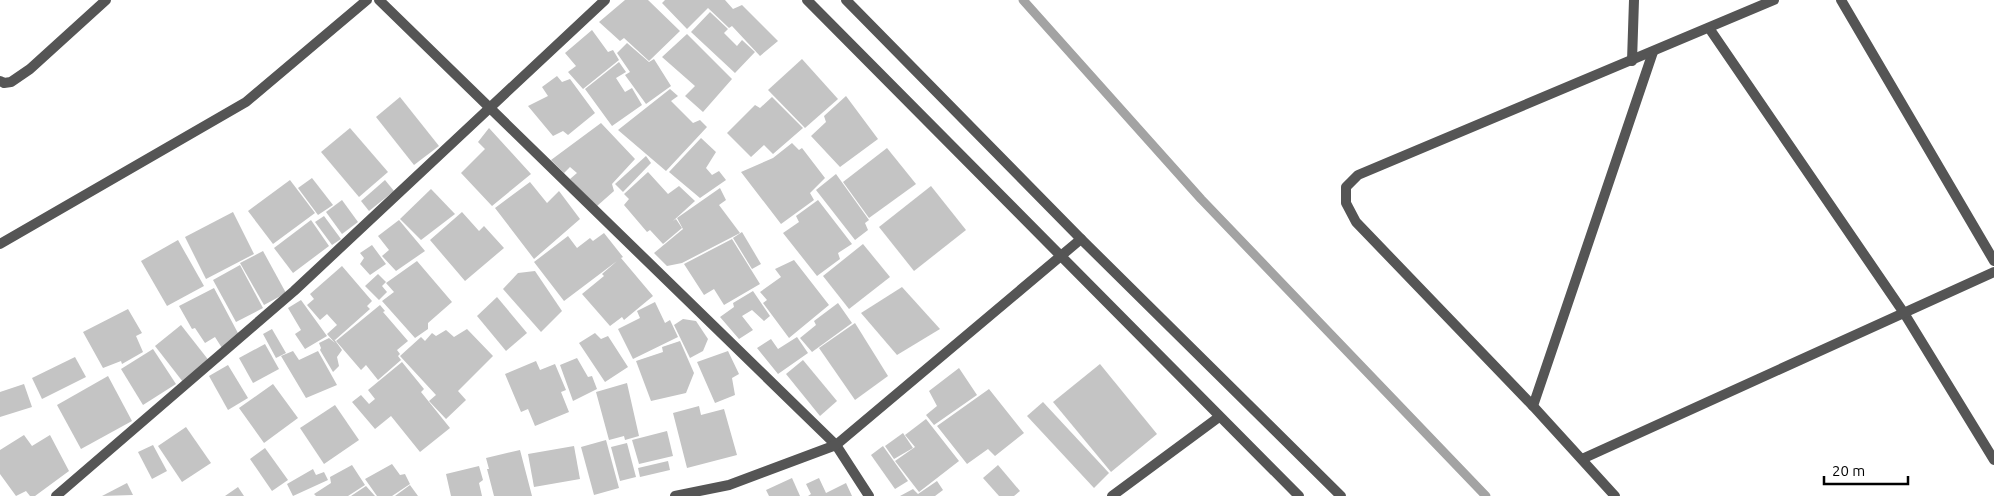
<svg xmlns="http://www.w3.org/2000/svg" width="1994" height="496" font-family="Ubuntu,sans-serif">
<rect width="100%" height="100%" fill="#fff"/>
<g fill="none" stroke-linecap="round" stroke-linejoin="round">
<polyline stroke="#a3a3a3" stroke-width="9" points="1023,0 1201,199 1486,496"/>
</g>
<g fill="#c4c4c4">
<polygon points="625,0 648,0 680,31 649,61 624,38 620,41 599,22"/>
<polygon points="665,0 725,0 733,9 742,5 778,41 760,56 732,26 729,28 708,8 687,29 662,3"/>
<polygon points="710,12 728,29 724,33 737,46 742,40 755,52 735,73 691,32"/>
<polygon points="592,30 608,52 613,50 619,60 583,89 568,72 576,66 565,53"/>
<polygon points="687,34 732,79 703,112 685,96 695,86 662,57"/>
<polygon points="627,43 649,62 654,59 671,86 646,104 625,75 630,72 617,53"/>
<polygon points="802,59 838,99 805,128 768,90"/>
<polygon points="619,62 626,72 616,78 625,92 632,88 642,105 612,126 585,89"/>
<polygon points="557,76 562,82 570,79 595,113 568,135 563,131 553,136 528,106 548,96 542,87"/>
<polygon points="670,89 678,96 671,101 693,123 700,120 707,127 666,171 618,130"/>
<polygon points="846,96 878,139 840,167 811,136 826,122 824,116"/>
<polygon points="400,97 439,146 414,165 376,117"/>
<polygon points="772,97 803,128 773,154 764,145 751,157 727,133 755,105 760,108"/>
<polygon points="601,123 635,159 612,184 614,191 597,206 570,179 577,173 570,167 564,173 551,160"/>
<polygon points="350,128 388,172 359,197 321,152"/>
<polygon points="489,128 531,174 492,206 461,173 485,149 478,142"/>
<polygon points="701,138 716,152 706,168 712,175 719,171 726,180 700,198 669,172"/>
<polygon points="792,143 799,150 802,148 825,178 810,193 814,200 781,224 741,172 773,158"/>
<polygon points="887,148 916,184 869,218 843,182"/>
<polygon points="646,156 651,163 623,192 615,184"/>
<polygon points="648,172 668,194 679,186 695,201 673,221 676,219 682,228 663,244 650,230 647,232 624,205 629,199 624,194"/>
<polygon points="836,174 869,220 865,223 868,230 855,240 816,190"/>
<polygon points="312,178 333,205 318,215 298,188"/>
<polygon points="290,180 315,213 273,244 248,211"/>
<polygon points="385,180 394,191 369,211 361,201"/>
<polygon points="530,182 547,203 559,191 580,219 534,259 495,208"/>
<polygon points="931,186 966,230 914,271 879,227"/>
<polygon points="720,188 726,200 719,205 740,233 682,263 667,266 654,253 683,229 684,231 677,218"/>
<polygon points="431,189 455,214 421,240 400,219"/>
<polygon points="342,200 358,222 342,234 326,212"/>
<polygon points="818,200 852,244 838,253 840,259 817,276 783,233 799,222 796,216"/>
<polygon points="233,212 254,254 206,279 185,237"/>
<polygon points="462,212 479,231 484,226 504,248 465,281 430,240"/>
<polygon points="324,216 341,239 332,245 315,222"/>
<polygon points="311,220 329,246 293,273 274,248"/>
<polygon points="399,220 425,251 396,271 382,256 389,250 378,236"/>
<polygon points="742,232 761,264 752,269 733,238"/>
<polygon points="604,233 623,257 621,258 653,296 624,320 622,317 610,326 582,294 604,276 602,274 617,261 564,301 534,262 568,236 577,248 590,238 593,241"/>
<polygon points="732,239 760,284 724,305 714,289 704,295 684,264"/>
<polygon points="178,240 204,286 167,306 141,261"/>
<polygon points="863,244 890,277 849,309 823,276"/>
<polygon points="372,245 386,264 370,275 360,264 364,258 360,253"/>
<polygon points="263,251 286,293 264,305 240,263"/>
<polygon points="794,260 829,305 789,338 763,303 767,300 760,292 781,277 775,269"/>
<polygon points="417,261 452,302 428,323 428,329 415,338 382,301 394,292 386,283"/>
<polygon points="240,265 263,308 236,322 213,280"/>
<polygon points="342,266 372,301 367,306 370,309 335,340 334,339 342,350 337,357 339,366 333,372 320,350 321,348 319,343 329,338 335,343 327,334 337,325 327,314 320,320 307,305 314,299 310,294"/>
<polygon points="535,271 562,311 541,332 503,289 518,273"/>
<polygon points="378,274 386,282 382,286 387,292 379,300 365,286"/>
<polygon points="902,287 940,329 897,355 861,313"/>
<polygon points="214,288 239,335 222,348 215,337 205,343 195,328 192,329 179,306"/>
<polygon points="753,291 770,316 764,321 752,310 742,316 753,330 739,339 720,317 734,307 733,303"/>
<polygon points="497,297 527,333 506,351 477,316"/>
<polygon points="301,300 327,336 305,349 295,334 301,330 288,308"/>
<polygon points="655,302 665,323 670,320 678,337 633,359 618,329 640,318 637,311"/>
<polygon points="838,303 852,323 812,352 800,338 816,325 814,321"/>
<polygon points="380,305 385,311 383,312 408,341 397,350 400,354 398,356 401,360 378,380 366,365 361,370 336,341"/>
<polygon points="128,309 142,333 136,336 143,352 122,364 121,361 103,368 83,332"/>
<polygon points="683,319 696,321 708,339 703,351 690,358 674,325"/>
<polygon points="855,323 888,376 855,400 819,348"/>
<polygon points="181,325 210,362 183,382 155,346"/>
<polygon points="272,329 286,353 276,358 263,334"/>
<polygon points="467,329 493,356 458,391 466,400 446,419 429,401 436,395 400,356 421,337 425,341 432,333 436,336 446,330 454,337"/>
<polygon points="595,333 601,339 608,336 628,367 605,382 579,343"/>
<polygon points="797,337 808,353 778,374 757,348 771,339 778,349"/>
<polygon points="680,341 694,373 686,393 651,401 636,361 663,352 662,347"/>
<polygon points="265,344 279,369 253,383 239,358"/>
<polygon points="153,349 176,384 143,405 121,369"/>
<polygon points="293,351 299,360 318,351 337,385 306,398 281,356"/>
<polygon points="728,351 739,374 732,378 735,395 715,403 697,362"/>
<polygon points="75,357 86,377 42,399 32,378"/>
<polygon points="577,358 588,377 592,376 597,389 573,401 560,365"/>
<polygon points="803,360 837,401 820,416 786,374"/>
<polygon points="536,361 540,370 555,364 566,390 561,392 569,412 535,426 528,409 521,412 505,374"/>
<polygon points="402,362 424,389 421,392 450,428 420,452 391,416 375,429 352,402 361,395 369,404 375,399 368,390"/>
<polygon points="1100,364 1157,434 1111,472 1053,402"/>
<polygon points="228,365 248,398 228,410 209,376"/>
<polygon points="959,368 977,395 934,425 926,415 937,406 929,391"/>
<polygon points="108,376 132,421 81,449 57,405"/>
<polygon points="627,383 639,436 625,440 624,436 609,440 596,392"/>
<polygon points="24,384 32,407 0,417 0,392"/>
<polygon points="273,384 298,418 264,443 239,408"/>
<polygon points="989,389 1024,433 995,456 988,449 967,464 937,426"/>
<polygon points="1043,402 1109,473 1094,488 1027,416"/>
<polygon points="335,405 359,440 324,464 300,428"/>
<polygon points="699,406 701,415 724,409 737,455 687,468 673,413"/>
<polygon points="926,419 959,461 919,492 895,461 915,447 905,435"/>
<polygon points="186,427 211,463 182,482 158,446"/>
<polygon points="667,431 673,456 639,464 632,440"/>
<polygon points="903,433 913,448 894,459 885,446"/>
<polygon points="24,435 32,446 50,435 69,471 35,496 30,496 26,491 16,496 0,474 0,450"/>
<polygon points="606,440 619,488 594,495 581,447"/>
<polygon points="627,443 636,477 620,481 611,447"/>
<polygon points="153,445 167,471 152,479 138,452"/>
<polygon points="574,446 580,479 534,487 528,454"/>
<polygon points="883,446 908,481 895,489 871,455"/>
<polygon points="265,448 288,480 272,491 250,459"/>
<polygon points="520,450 532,496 494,496 487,469 489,469 486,458"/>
<polygon points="668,461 670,470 640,477 638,468"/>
<polygon points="392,464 400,475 405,474 410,484 392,496 377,496 365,479"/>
<polygon points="352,465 365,485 348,496 316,496 314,494 331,483 330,477"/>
<polygon points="998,465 1020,491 1014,496 999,496 983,478"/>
<polygon points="479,466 483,480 479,483 482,496 451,496 446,474"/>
<polygon points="313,469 316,475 324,472 328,480 293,496 287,484"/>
<polygon points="792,478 800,496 769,496 766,490"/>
<polygon points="819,478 826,493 846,483 852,496 808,496 811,494 806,484"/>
<polygon points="937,481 943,490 935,496 900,496 913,489 918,494"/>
<polygon points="127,483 133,495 102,496"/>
<polygon points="410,485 418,496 395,496"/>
<polygon points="366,486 375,496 351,496"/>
<polygon points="238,487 244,496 225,496"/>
</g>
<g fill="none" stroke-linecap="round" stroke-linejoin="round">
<g stroke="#555" stroke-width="10">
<polyline points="379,0 836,445 869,496"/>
<polyline points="1841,0 1994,261"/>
<polyline points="1709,28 1904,313 1994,460"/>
<polyline points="1632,61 1634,0"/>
<polyline points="0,81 4,83 11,82 30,69 106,0"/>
<polyline points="0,244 246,102 367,0"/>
<polyline points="1533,406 1653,52"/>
<polyline points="1582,459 1994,272"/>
<polyline points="56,496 294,291 605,0"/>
<polyline points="675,496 729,485 836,445 1081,239"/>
<polyline points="1112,496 1219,417"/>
<polyline points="1615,496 1533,406 1356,222 1346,203 1346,187 1358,175 1774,0"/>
</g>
<g stroke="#555" stroke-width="10">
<polyline points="807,0 1299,496"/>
<polyline points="846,0 1081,239 1341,496"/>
</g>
</g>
<path d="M1824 476v8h84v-8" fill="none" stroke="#000000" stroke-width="2.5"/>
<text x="1832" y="476" font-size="15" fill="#000000" stroke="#ffffff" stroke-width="4" paint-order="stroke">20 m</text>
</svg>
